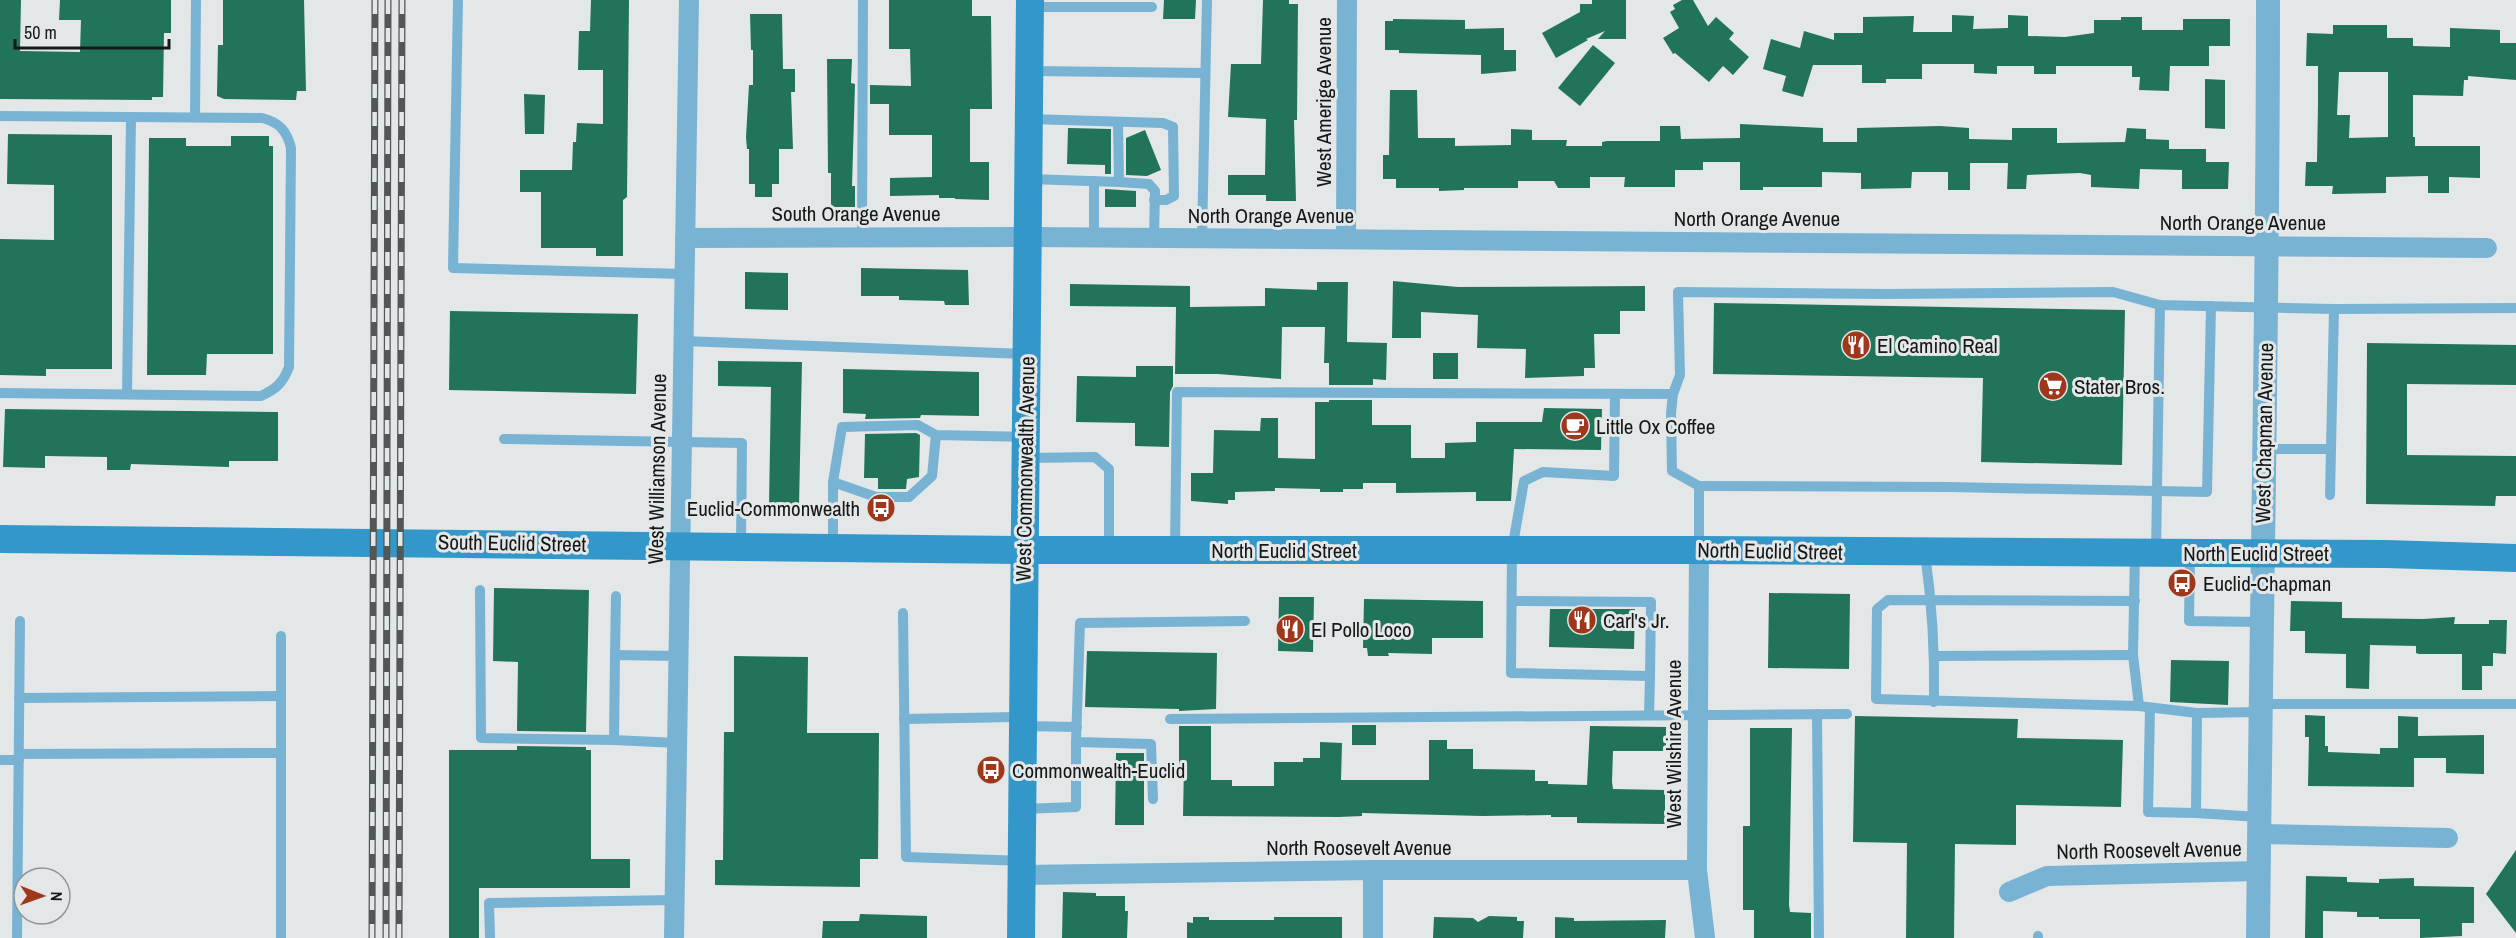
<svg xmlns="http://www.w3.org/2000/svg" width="2516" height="938" font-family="'Archivo Narrow',sans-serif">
<rect width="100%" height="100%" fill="#e3e7e7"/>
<g fill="#217359" fill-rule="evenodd">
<polygon points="0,0 21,0 20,51 80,52 81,20 59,20 60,0 171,0 171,33 164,33 163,97 152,97 152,100 0,99"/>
<polygon points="223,0 304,0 306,91 297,91 296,100 224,99 217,96 218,45 223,45"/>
<polygon points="591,0 629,0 627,197 623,200 623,256 596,256 596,248 541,248 541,192 520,192 520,170 572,170 573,142 576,142 577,123 603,124 603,70 578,70 579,31 590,31"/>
<polygon points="889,0 972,0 972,16 991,16 992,109 970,109 970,162 989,162 989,200 955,199 955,198 939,198 939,195 890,196 890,178 932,177 932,135 889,135 889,104 870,104 870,85 911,86 910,49 889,49"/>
<polygon points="1164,0 1196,0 1195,19 1163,19"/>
<polygon points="1263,0 1289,0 1289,4 1298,4 1297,120 1294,120 1296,201 1266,201 1266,195 1228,195 1228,175 1265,175 1266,119 1228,117 1231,64 1261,64"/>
<polygon points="1592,0 1626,0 1626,39 1598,39 1605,31 1586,39 1588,40 1556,58 1542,33 1580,12 1580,4 1592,4"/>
<polygon points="1682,0 1693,0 1708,26 1716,17 1734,33 1729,39 1749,57 1733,75 1723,66 1709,82 1675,53 1673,54 1663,38 1679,28 1670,12 1675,9 1673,5"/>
<polygon points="750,14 782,14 783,69 795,69 795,92 791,92 793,149 779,149 779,184 772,184 772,197 755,197 755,184 749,184 749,149 747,149 746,137 749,85 753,85 753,50 751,50"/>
<polygon points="1952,15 1974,16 1973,29 2008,28 2008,15 2028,16 2028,36 2065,37 2094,33 2094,20 2121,20 2121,17 2142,17 2142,30 2183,30 2183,19 2230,19 2230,46 2209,46 2209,66 2170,66 2169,91 2139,90 2140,77 2132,77 2132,66 2056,66 2056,74 2034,74 2034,66 1997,66 1997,74 1974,73 1974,64 1922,64 1922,79 1886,79 1886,83 1862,83 1862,65 1813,65 1803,97 1782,91 1786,76 1763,69 1771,39 1800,48 1804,31 1834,40 1834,33 1863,33 1863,17 1914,16 1913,32 1952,32"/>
<polygon points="1393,19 1465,20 1465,29 1504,28 1504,50 1516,50 1516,71 1481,74 1481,55 1399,53 1399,50 1385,50 1385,21 1393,21"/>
<path d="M 2333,25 L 2387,25 L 2387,38 L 2413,38 L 2413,46 L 2450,47 L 2450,28 L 2500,30 L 2500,43 L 2516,43 L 2516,80 L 2468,76 L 2468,80 L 2464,80 L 2463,96 L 2413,95 L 2413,137 L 2415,137 L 2415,146 L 2480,146 L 2480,178 L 2449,177 L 2449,193 L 2428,193 L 2428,176 L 2386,177 L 2386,193 L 2332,194 L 2333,186 L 2305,186 L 2306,162 L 2317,162 L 2318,104 L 2318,66 L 2306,66 L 2307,33 L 2333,34 ZM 2339,72 L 2388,72 L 2388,137 L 2349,138 L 2350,115 L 2337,115 Z"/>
<polygon points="1593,45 1615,63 1580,106 1558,88"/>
<polygon points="827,59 852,59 851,83 855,84 852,186 855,186 855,207 831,207 831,173 828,173"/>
<polygon points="2205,79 2225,80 2225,129 2205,128"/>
<polygon points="1390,90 1417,90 1418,138 1455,138 1455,146 1511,145 1511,129 1532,130 1532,140 1567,140 1566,146 1602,146 1602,142 1607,141 1660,141 1660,126 1680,126 1681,139 1740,138 1740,124 1823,128 1823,142 1857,142 1857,128 1940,126 1969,128 1969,139 2012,140 2012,128 2057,128 2057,143 2125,142 2127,128 2146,129 2146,139 2169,140 2169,149 2206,149 2206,162 2229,162 2228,189 2182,189 2182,170 2140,169 2139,189 2091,187 2091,175 2080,173 2027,175 2026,189 2007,189 2008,163 1970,163 1970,190 1948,190 1948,172 1912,172 1911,188 1861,189 1861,173 1822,172 1822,187 1763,187 1763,190 1740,190 1740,162 1703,162 1703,170 1675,170 1675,187 1624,187 1625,177 1590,177 1590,188 1558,188 1554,181 1518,181 1518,188 1464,188 1464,190 1439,191 1439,188 1396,188 1396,179 1383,179 1383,155 1389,155"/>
<polygon points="524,94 545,95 544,134 525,134"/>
<polygon points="1068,128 1111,129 1111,174 1105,174 1105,165 1067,164"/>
<polygon points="1145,130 1161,170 1147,176 1126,175 1126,138"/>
<polygon points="8,134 112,135 112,369 46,369 46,376 0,375 0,239 54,240 54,185 7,184"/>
<polygon points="231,136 269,136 269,146 273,146 273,354 207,354 206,375 147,375 149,138 186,138 186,146 231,146"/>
<polygon points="1105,189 1136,191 1136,207 1105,207"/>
<polygon points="861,268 968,270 969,305 945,305 944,301 899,300 899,296 861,296"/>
<polygon points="745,272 788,273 788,310 745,309"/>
<polygon points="1393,281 1458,287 1645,286 1645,311 1620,311 1620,334 1594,334 1595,368 1584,368 1584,376 1525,378 1526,349 1477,348 1478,315 1421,312 1421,338 1392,338"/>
<polygon points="1317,282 1348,282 1347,342 1387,343 1386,380 1373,379 1373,385 1329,385 1329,363 1324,363 1325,327 1282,327 1281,379 1218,374 1175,374 1176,307 1070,306 1070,284 1190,286 1190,307 1265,306 1265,288 1317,290"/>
<polygon points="1714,303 2125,310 2122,465 1981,462 1983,378 1713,374"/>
<polygon points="450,311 638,314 636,394 449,390"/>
<polygon points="2367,343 2516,345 2516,385 2407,384 2407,455 2516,456 2516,496 2496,496 2495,506 2366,504"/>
<rect x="1433" y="353" width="25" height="26"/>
<polygon points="718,361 802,362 799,506 769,506 771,387 718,386"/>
<polygon points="1136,366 1173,366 1173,386 1170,392 1169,447 1135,446 1135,423 1076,422 1077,376 1136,377"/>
<polygon points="843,369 979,372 979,416 921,415 920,418 865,419 866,414 843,413"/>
<polygon points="1329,400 1372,400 1372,425 1411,425 1411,458 1445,458 1445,443 1476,442 1476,422 1542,422 1544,408 1602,409 1601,450 1514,449 1511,501 1476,501 1476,492 1396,493 1396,483 1363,483 1363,489 1343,489 1343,492 1320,492 1320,489 1275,488 1275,491 1235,492 1235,500 1228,500 1228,504 1191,501 1191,473 1213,473 1214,430 1260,431 1261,418 1278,418 1278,458 1315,459 1315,402 1329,402"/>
<polygon points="5,409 278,412 278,461 229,461 229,467 131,464 130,470 107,470 107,457 45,456 45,468 3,467"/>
<polygon points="916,433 920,435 919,477 907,479 906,489 878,489 878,478 864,478 865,434"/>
<polygon points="494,588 589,590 586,732 517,731 518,662 493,661"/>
<polygon points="1769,593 1850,594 1849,669 1768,668"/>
<polygon points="1279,597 1314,597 1313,652 1278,651"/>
<polygon points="1364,599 1483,601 1483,638 1432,638 1432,654 1388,653 1389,656 1368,656 1367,648 1363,648"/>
<polygon points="2291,601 2342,602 2342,618 2423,619 2455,617 2454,624 2489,624 2489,620 2507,620 2506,654 2493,653 2493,666 2482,666 2482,690 2462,690 2462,654 2419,654 2416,653 2416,646 2370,645 2369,689 2346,688 2346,654 2305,653 2305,631 2290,631"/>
<polygon points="1550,609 1635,609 1634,649 1549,647"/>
<polygon points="1087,651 1217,653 1216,709 1179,711 1179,709 1085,707"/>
<polygon points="734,656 808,657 807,733 879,733 878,859 860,859 860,887 715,885 715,860 723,860 724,732 734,732"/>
<polygon points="2171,660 2229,661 2228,705 2170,702"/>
<polygon points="2305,715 2325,716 2325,746 2328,746 2328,752 2380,754 2380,748 2398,748 2398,716 2418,717 2418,736 2484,735 2484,774 2446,773 2446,758 2414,758 2414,787 2308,786 2309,737 2305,737"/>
<polygon points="1855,716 2018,719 2017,738 2123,740 2121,807 2016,805 2016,845 1955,844 1954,938 1906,938 1907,843 1853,842"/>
<rect x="1352" y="725" width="24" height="20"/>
<polygon points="1179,726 1211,726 1211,780 1232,780 1232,786 1274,786 1274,762 1303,762 1303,758 1320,758 1320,742 1342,743 1341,780 1429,780 1429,740 1447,740 1447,749 1473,749 1473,769 1535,770 1535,781 1548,781 1548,784 1587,785 1590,726 1666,727 1666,751 1613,751 1612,782 1613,789 1665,790 1665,824 1577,823 1577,817 1551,817 1551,815 1483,816 1362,813 1362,816 1339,817 1183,816 1184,765 1179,765"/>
<polygon points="1750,728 1792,728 1789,905 1790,912 1811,913 1811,938 1754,938 1754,910 1743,910 1743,826 1750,826"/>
<polygon points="517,746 586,747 586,750 591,750 591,859 630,859 630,888 479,888 479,938 449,938 449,750 517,750"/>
<polygon points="1116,753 1144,753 1144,825 1115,825"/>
<polygon points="2516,850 2516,933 2486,894"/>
<polygon points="2306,876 2347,877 2347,882 2379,883 2379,879 2414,878 2414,886 2474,887 2474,923 2462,923 2462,936 2420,938 2420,919 2379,919 2379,917 2357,917 2357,912 2323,911 2323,938 2305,938"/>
<polygon points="1063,892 1096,893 1096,896 1125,896 1125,911 1128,911 1127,938 1062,938"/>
<polygon points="860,914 927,916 927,938 822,938 823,921 859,921"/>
<polygon points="1489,916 1517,917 1517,921 1524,921 1523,938 1433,938 1434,917 1473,918 1478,922"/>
<polygon points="1193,917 1209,917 1209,920 1274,920 1274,917 1342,917 1342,938 1187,938 1187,922 1193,923"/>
<polygon points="1555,917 1574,918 1574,921 1666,920 1665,938 1555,938"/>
</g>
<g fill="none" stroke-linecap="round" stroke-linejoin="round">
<g stroke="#79b3d4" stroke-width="10">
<polyline points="458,0 453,268 685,274"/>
<polyline points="1030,7 1152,7"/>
<polyline points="1029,71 1205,73"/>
<path d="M 0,116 L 262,118 C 279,122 287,131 291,148 L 289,367 C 283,383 276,389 261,396 L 0,393"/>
<polyline points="195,117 196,0"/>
<polyline points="1029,119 1163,123 1173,127 1174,196 1166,200 1154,200"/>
<polyline points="1029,179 1119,182 1118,122"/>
<polyline points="1119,182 1149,184 1155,191 1154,238"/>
<polyline points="862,237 863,0"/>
<polyline points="1094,238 1094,181"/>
<polyline points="1202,238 1207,0"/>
<polyline points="2334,309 2516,308"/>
<polyline points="683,341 1025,354"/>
<polyline points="127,394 131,117"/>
<polyline points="1615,394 1614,476 1543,472 1524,481 1512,550 1511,673 1650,676 1649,715"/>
<polyline points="936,435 932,476 909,497 876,497 833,482 842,427 918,425 936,435 1025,437"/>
<polyline points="504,439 742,443 741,546"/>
<polyline points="1027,458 1095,457 1109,469 1109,550"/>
<polyline points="1699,486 1949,487 2207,492 2211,306"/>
<polyline points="2330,495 2331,449"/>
<polyline points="833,547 833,482"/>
<polyline points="1175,550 1177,392 1673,394"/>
<polyline points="1699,550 1699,486 1672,471 1671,413 1673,394 1680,375 1678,292 1886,294 2113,292 2160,305 2334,309 2331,449 2264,449"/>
<polyline points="2156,551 2160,305"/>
<path d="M 1925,553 C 1932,603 1935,651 1934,702"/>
<polyline points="2135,553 2133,655 2139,706 2197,713"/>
<polyline points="2190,555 2189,621 2261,622"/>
<polyline points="480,590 481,738 614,740 615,655 678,656"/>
<polyline points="1512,601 1651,602 1650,676"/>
<polyline points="2135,601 1888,600 1877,609 1876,699 2139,706"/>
<polyline points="903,613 906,857 1022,861"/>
<polyline points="615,655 616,596"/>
<polyline points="1935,656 2133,655"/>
<polyline points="19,698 281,696"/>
<polyline points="2260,704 2516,704"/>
<polyline points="2150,708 2148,812 2196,813"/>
<polyline points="1817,714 1819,938"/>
<polyline points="904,719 1021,717"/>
<polyline points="1170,719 1847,714"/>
<polyline points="1023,726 1077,727"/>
<polyline points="614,740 677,743"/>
<polyline points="19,754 281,753"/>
<polyline points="0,760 19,760"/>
<polyline points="1153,799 1151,744 1076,742 1080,623 1245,621"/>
<polyline points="1022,809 1076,807 1076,742"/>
<polyline points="2259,817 2196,813 2197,713 2260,712"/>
<polyline points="2038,936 2038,938"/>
<polyline points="17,938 20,621"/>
<polyline points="281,938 281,636"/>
<polyline points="490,938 489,903 674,900"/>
</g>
<g stroke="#79b3d4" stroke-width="20">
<polyline points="685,238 1027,237 2487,248"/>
<polyline points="1346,239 1347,0"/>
<polyline points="1699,550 1697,870 1705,938"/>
<polyline points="2259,834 2448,838"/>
<polyline points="1022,875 1373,870 1697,870"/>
<polyline points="2009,892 2047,876 2259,871"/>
<polyline points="674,938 689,0"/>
<polyline points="1373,938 1373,870"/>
</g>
<path stroke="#79b3d4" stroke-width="24" d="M 2258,938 C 2261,625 2268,313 2268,0"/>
<g stroke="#3398c9" stroke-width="28">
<polyline points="0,539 1024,550 1699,550 2386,554 2516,558"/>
<polyline points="1021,938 1030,0"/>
</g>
<g stroke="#535656" stroke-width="7">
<g id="rail">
<polyline points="372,938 375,0"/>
<polyline points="386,938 388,0"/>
<polyline points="399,938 402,0"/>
</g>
</g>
<use href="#rail" stroke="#e3e7e7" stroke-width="4.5" stroke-dasharray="14" stroke-linecap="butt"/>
</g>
<defs>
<g id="restaurant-disc" transform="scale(1.5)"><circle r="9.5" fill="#9f371c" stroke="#e3e7e7"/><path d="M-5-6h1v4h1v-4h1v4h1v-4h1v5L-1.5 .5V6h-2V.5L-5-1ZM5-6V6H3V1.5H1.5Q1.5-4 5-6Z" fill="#fff"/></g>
<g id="supermarket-disc" transform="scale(1.5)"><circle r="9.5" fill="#9f371c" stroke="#e3e7e7"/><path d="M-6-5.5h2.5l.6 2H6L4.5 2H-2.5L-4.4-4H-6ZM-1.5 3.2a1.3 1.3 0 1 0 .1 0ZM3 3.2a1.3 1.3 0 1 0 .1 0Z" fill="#fff"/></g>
<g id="cafe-disc" transform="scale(1.5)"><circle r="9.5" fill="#9f371c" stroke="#e3e7e7"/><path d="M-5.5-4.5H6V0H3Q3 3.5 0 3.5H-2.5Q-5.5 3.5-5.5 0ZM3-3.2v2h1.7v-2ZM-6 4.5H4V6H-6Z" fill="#fff"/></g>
<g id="bus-disc" transform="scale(1.5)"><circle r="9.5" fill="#9f371c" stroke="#e3e7e7"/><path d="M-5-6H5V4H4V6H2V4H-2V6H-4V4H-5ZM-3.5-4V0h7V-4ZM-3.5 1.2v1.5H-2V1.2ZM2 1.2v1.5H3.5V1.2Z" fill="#fff"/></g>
</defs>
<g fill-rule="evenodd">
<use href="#restaurant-disc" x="1856" y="345"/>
<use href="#supermarket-disc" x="2053" y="386"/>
<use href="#cafe-disc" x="1575" y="426"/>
<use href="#bus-disc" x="881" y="508"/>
<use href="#bus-disc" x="2182" y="583"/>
<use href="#restaurant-disc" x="1582" y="620"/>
<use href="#restaurant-disc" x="1290" y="629"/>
<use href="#bus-disc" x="991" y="770"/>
</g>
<g text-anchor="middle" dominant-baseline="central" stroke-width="6" stroke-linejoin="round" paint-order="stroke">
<g font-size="21" fill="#161818" stroke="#e3e7e7">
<text transform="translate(1323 102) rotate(-90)">West Amerige Avenue</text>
<text x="856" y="213">South Orange Avenue</text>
<text x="1271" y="215">North Orange Avenue</text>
<text x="1757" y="218">North Orange Avenue</text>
<text x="2243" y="222">North Orange Avenue</text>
<text transform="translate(2264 433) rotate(-89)">West Chapman Avenue</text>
<text transform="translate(657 469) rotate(-89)">West Williamson Avenue</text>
<text transform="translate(1025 469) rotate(-89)">West Commonwealth Avenue</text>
<text transform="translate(512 543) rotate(1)">South Euclid Street</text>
<text x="1284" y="550">North Euclid Street</text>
<text transform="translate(1770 551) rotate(1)">North Euclid Street</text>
<text x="2256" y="553">North Euclid Street</text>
<text transform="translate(1673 744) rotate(-90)">West Wilshire Avenue</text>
<text x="1359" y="847">North Roosevelt Avenue</text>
<text transform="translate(2149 850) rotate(-1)">North Roosevelt Avenue</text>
</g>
<g font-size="21" fill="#161818" stroke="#e3e7e7" text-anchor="start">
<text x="1877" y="345">El Camino Real</text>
<text x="2074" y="386">Stater Bros.</text>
<text x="1596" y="426">Little Ox Coffee</text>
<text x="860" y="508" text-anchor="end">Euclid-Commonwealth</text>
<text x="2203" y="583">Euclid-Chapman</text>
<text x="1603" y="620">Carl's Jr.</text>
<text x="1311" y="629">El Pollo Loco</text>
<text x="1012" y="770">Commonwealth-Euclid</text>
</g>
</g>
<g transform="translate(42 896) rotate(91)"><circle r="28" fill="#e3e7e7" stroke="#919494" stroke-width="1.5"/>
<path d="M0-4.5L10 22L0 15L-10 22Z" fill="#9f371c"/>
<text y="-9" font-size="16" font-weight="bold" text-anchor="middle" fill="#161818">N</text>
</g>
<path d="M15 39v9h154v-9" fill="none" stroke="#161818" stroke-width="3"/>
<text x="24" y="39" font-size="18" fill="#161818" stroke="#e3e7e7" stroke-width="4.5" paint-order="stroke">50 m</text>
</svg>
